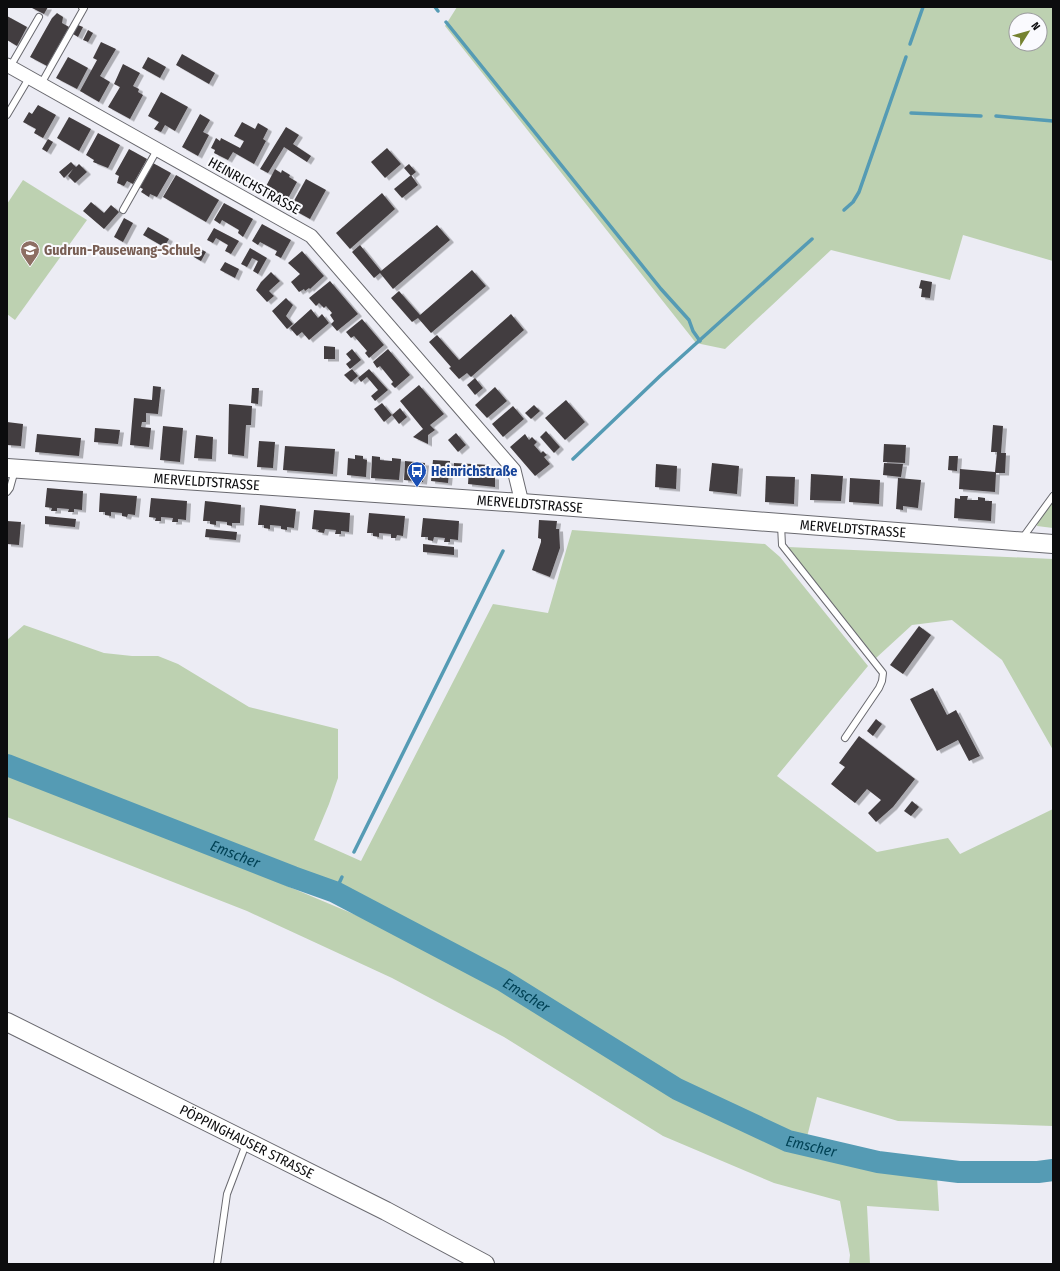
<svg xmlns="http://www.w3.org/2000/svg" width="1060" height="1271" font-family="'Fira Sans Condensed',sans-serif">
<defs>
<filter id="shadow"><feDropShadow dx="4" dy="2.5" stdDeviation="0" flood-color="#0004"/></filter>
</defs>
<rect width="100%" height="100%" fill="#ececf4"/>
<g fill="#bdd1b1" fill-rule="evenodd">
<path d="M 457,7 L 1053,7 L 1053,261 L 963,235 L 950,280 L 831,250 L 725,349 L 696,343 L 445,26 ZM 1016,20 L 1040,20 L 1040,44 L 1016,44 Z"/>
<polygon points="23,180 87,220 15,320 7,314 7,204"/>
<polygon points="1053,501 1053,528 1037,526 1038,521"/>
<polygon points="572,530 765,544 780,557 868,666 777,776 877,852 948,838 960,854 1053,809 1053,1126 898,1121 817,1097 804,1149 781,1127 734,1108 676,1078 507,974 419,926 331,884 7,756 7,640 24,625 104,653 132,656 158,656 178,664 249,707 338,729 338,778 329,804 314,840 361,861 493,604 548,613"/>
<polygon points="788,547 1053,559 1053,750 1002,660 952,620 912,625 876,658"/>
<polygon points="7,775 214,855 370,921 498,988 667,1092 747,1131 790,1148 877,1170 937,1177 939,1211 867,1206 870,1264 849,1264 850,1255 840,1201 774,1183 663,1136 504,1037 392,978 247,911 7,817"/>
</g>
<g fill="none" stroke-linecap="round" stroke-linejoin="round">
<g stroke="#559bb4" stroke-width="3.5">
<polyline points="435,7 438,11"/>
<polyline points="446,22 661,289 689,320 693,331 700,341"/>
<polyline points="910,44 923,7"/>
<polyline points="911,113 981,116"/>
<polyline points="996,116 1053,121"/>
<polyline points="844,210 853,202 859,192 906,57"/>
<polyline points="573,459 660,376 812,239"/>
<polyline points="354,852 503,551"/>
<polyline points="335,892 342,877"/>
</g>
<path stroke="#559bb4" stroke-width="22" id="s1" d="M 7,765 L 293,877 L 335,892 L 502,980 L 677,1089 L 788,1141 L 878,1162 L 959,1172 L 1038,1172 L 1053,1170"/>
</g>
<g fill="#433d3f" filter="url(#shadow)">
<polygon points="30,7 48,7 44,14"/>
<polygon points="57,13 63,17 62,23 69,27 47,66 30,57 52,18"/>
<polygon points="7,16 27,27 17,46 7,40"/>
<polygon points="78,25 83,27 78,37 73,34"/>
<polygon points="88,30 93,33 88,42 83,40"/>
<polygon points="101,42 116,49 100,76 110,82 99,102 80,91 97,60 93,58"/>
<polygon points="182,54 215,73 209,84 176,65"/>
<polygon points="68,57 88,68 77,89 56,78"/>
<polygon points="148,57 166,67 160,78 142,68"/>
<polygon points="123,64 140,73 133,86 139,89 138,92 143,95 130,119 108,107 120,87 114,84"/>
<polygon points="161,92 188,107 175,131 165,125 161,132 154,129 159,122 148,116"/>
<polygon points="38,105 56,115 43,138 34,133 36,129 23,122 29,112 32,114"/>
<polygon points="200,114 210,120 203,132 209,135 198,156 182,147"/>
<polygon points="69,117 91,129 79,151 57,138"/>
<polygon points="242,122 255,129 258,123 268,129 263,139 266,141 254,164 233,152 228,160 214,153 215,150 211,148 216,138 220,141 221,138 240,148 244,141 234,136"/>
<polygon points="286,127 299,135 293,144 311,156 307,162 284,147 268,173 260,169"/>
<polygon points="98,133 120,145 108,168 93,162 94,160 86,155"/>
<polygon points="48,139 53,142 47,152 42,149"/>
<polygon points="387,148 401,164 385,178 371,162"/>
<polygon points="129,149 147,159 133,184 127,181 124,186 117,183 119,176 115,174"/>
<polygon points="71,162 76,167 79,164 87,172 75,183 68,176 73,169 64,178 59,172"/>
<polygon points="153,163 171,173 157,197 150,194 149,197 141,192 143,189 139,187"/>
<polygon points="409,164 416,172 411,176 404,168"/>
<polygon points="275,169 281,173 282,170 290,175 289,177 297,182 285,204 263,192"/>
<polygon points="176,175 219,200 206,222 163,197"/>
<polygon points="411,175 418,185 402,198 394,189"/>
<polygon points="306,179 326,190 310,219 290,208"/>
<polygon points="382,193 395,209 350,249 336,233"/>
<polygon points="91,202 104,213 111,205 119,212 104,229 83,211"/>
<polygon points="224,203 253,219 243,237 238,233 239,230 222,220 220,224 214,220"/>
<polygon points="124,218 133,223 123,242 114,237"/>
<polygon points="262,224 291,240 281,258 275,255 277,251 260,242 258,245 252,241"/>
<polygon points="437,225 450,240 393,289 380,273 374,278 352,252 360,245 381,271"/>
<polygon points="148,227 169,239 164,247 143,235"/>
<polygon points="214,228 239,241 231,254 225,251 228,245 216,238 213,243 207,240"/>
<polygon points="197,247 206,252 201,261 192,256"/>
<polygon points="250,248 267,258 258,274 253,271 258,261 252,258 247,267 241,264"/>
<polygon points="302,251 324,276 310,289 309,288 305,291 304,289 299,292 291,282 300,274 288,263"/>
<polygon points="225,262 239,269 235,278 220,270"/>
<polygon points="472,270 486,286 431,333 418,318 412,322 391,298 399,291 420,315"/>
<polygon points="271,272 280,281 269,291 274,296 267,302 256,290 261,282"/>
<polygon points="921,280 932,282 930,298 921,297 922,289 919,288"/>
<polygon points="330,281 358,314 337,331 331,324 334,321 330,315 332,313 326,306 324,308 319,303 316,306 309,298"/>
<polygon points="286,298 293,305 286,316 293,324 287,329 272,311"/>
<polygon points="311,309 318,318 322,314 329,323 309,340 302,332 297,336 290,328"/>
<polygon points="511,314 524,330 471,377 467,373 459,379 449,368 451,367 429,342 437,335 459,360"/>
<polygon points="362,319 384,345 369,358 365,353 367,351 354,336 351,338 346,332"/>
<polygon points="324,346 335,347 335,359 324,359"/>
<polygon points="352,349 361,360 350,369 346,364 351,360 346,354"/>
<polygon points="388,349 410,375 395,388 391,384 393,382 380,366 377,368 373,362"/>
<polygon points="352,369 358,376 351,382 344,375"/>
<polygon points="369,369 388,390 375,401 371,396 378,390 367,377 361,382 358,378"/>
<polygon points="475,378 483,388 475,395 467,385"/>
<polygon points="419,385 444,414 430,425 435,430 428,435 428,444 413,437 423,429 400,401"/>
<polygon points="153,386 161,387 158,414 146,413 146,422 142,422 141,427 151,428 149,447 130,445 134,398 152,400"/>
<polygon points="495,387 507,401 487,418 475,405"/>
<polygon points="252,388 259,388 258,404 251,403"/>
<polygon points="566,400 585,422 565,440 545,418"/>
<polygon points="382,403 392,415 384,422 374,409"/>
<polygon points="229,404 252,406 251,425 246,425 244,456 228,454"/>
<polygon points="534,405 540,411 531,419 525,413"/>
<polygon points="513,406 524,419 503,437 492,424"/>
<polygon points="400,408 407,417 399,424 392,415"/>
<polygon points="7,422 23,424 21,446 7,445"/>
<polygon points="993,425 1003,426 1001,453 1006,453 1005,473 996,473 995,492 959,489 960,469 995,472 997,452 991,452"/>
<polygon points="163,426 183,428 180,462 160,460"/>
<polygon points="95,428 120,430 118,444 94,442"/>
<polygon points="546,431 560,447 554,453 540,437"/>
<polygon points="456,433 466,445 458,452 448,440"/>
<polygon points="37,434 81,438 79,456 35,452"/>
<polygon points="525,434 529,440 532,437 537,442 534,445 541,453 543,451 547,455 544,457 550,464 535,476 510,447"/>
<polygon points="196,435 213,437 212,459 194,458"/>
<polygon points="259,441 275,442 273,468 257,467"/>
<polygon points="884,444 906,445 905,463 883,462"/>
<polygon points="285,446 335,449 333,474 283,470"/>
<polygon points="355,455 363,456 363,459 367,460 366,477 347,475 348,458 355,459"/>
<polygon points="372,456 380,457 380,460 392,461 392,458 401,459 399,480 371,478"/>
<polygon points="949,456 958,456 957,471 948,470"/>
<polygon points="433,460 450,461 448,483 431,481"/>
<polygon points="405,461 425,463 423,482 404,480"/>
<polygon points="454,463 490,465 489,476 495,477 495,487 468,484 469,469 454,468"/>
<polygon points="712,463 739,466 737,494 709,491"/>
<polygon points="884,463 903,464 901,477 883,475"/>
<polygon points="656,464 677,466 676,489 655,487"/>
<polygon points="811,474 843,476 841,501 810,500"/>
<polygon points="766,476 795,477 794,504 765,502"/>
<polygon points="850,478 880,480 879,504 849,502"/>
<polygon points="898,478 921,480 918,508 903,506 903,510 896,509"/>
<polygon points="47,488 83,491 82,510 74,509 74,512 68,512 69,509 57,508 57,511 51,511 52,508 45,507"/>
<polygon points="100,493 137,496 135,515 128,514 127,517 122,516 122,513 111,512 111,516 105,515 105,512 99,512"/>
<polygon points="960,496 968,496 967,500 978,500 978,497 985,498 985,501 992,501 991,521 954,518 955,498 960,499"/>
<polygon points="151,498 187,501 186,520 178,519 178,522 172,522 173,518 161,517 161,521 155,521 156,518 149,517"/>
<polygon points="205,501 241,505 240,523 232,523 232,526 227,525 227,522 216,521 216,525 210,524 210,521 203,521"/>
<polygon points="260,505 296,509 294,528 287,527 287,530 281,529 281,526 270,525 270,529 264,528 264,525 258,525"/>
<polygon points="314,510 350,513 349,532 341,531 341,534 335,534 336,530 325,529 324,533 318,532 319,530 312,529"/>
<polygon points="369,513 405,516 403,536 397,535 396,538 391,538 391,534 379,533 379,537 373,536 373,533 367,533"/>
<polygon points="45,516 76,519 75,527 45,524"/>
<polygon points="423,518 459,521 458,540 450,539 450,542 444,542 445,538 434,537 433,541 428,540 428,537 421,537"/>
<polygon points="539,520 557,521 556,529 559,529 560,548 550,577 532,570 541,542 541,539 538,538"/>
<polygon points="7,521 21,522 19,545 7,544"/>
<polygon points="206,529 237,532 236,540 205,537"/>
<polygon points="423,544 454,547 454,555 423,552"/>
<polygon points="919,626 931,635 903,674 890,665"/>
<polygon points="933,688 947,715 956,710 980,756 969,761 958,740 937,751 910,699"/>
<polygon points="876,719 882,724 873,736 867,731"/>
<polygon points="859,736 915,779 893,807 876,822 868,813 881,800 867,789 855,803 831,784 845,767 839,763"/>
<polygon points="912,801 919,807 911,816 904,811"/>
</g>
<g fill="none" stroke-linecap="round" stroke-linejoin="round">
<g stroke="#69696f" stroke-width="8">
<g id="lane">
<polyline points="10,67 39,17"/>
<polyline points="41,84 84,8 82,7"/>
<polyline points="7,115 29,78"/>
<polyline points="123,210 157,150"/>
<polyline points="7,492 10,488 15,470"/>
<polyline points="781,525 782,545 883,673 882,681 879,688 845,738"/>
<polyline points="1021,540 1053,496"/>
<polyline points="217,1264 227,1194 246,1144"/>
</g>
</g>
<g stroke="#69696f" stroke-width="15">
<polyline id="street" points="7,65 311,236 514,470 522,503"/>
</g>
<g stroke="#69696f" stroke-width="20">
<g id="secondary">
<path id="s2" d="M 7,468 L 522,503 L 1053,544"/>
<path id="s3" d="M 7,1022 L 386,1211 L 485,1264"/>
</g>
</g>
<use href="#lane" stroke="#fff" stroke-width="6"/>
<use href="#street" stroke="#fff" stroke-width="13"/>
<use href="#secondary" stroke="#fff" stroke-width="18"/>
</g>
<defs>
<g id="school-pin" transform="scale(1)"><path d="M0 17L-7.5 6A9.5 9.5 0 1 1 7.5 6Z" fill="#8d6e63" stroke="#fafafe"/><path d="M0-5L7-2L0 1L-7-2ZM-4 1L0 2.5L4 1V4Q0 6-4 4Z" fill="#fff"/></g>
<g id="bus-pin" transform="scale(1)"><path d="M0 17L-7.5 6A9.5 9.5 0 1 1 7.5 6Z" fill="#1a4fb4" stroke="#fafafe"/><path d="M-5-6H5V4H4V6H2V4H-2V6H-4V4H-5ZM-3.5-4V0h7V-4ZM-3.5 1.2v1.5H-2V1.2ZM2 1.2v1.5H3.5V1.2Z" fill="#fff"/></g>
</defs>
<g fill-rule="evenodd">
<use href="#school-pin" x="30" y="250"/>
<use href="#bus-pin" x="417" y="471"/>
</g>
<g text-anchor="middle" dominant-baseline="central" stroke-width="4" stroke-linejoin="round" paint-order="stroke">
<g font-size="14" fill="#0c0c0e" stroke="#fafafe">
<text transform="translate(254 186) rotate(29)">HEINRICHSTRASSE</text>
<text stroke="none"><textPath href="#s2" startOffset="200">MERVELDTSTRASSE</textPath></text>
<text stroke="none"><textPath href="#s2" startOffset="524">MERVELDTSTRASSE</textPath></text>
<text stroke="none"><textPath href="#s2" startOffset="848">MERVELDTSTRASSE</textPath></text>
<text stroke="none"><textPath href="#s3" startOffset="268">PÖPPINGHAUSER STRASSE</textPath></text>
</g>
<g font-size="14" font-weight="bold" fill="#785e54" stroke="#fafafe" text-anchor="start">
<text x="44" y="250">Gudrun-Pausewang-Schule</text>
</g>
<g font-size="14" font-weight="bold" fill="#164399" stroke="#fafafe" text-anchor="start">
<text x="431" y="471">Heinrichstraße</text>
</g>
<g font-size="15" font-style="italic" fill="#014255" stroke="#fafafe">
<text stroke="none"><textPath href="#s1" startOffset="245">Emscher</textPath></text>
<text stroke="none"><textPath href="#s1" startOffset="569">Emscher</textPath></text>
<text stroke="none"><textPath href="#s1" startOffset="893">Emscher</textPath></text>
</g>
</g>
<rect width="1060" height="1271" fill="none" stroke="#0c0c0e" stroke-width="16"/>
<g transform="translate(1028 32) rotate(53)"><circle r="19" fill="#fafafe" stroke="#9b9b9e"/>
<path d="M0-3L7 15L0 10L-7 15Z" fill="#758230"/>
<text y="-6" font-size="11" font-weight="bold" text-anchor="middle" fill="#0c0c0e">N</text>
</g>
</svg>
